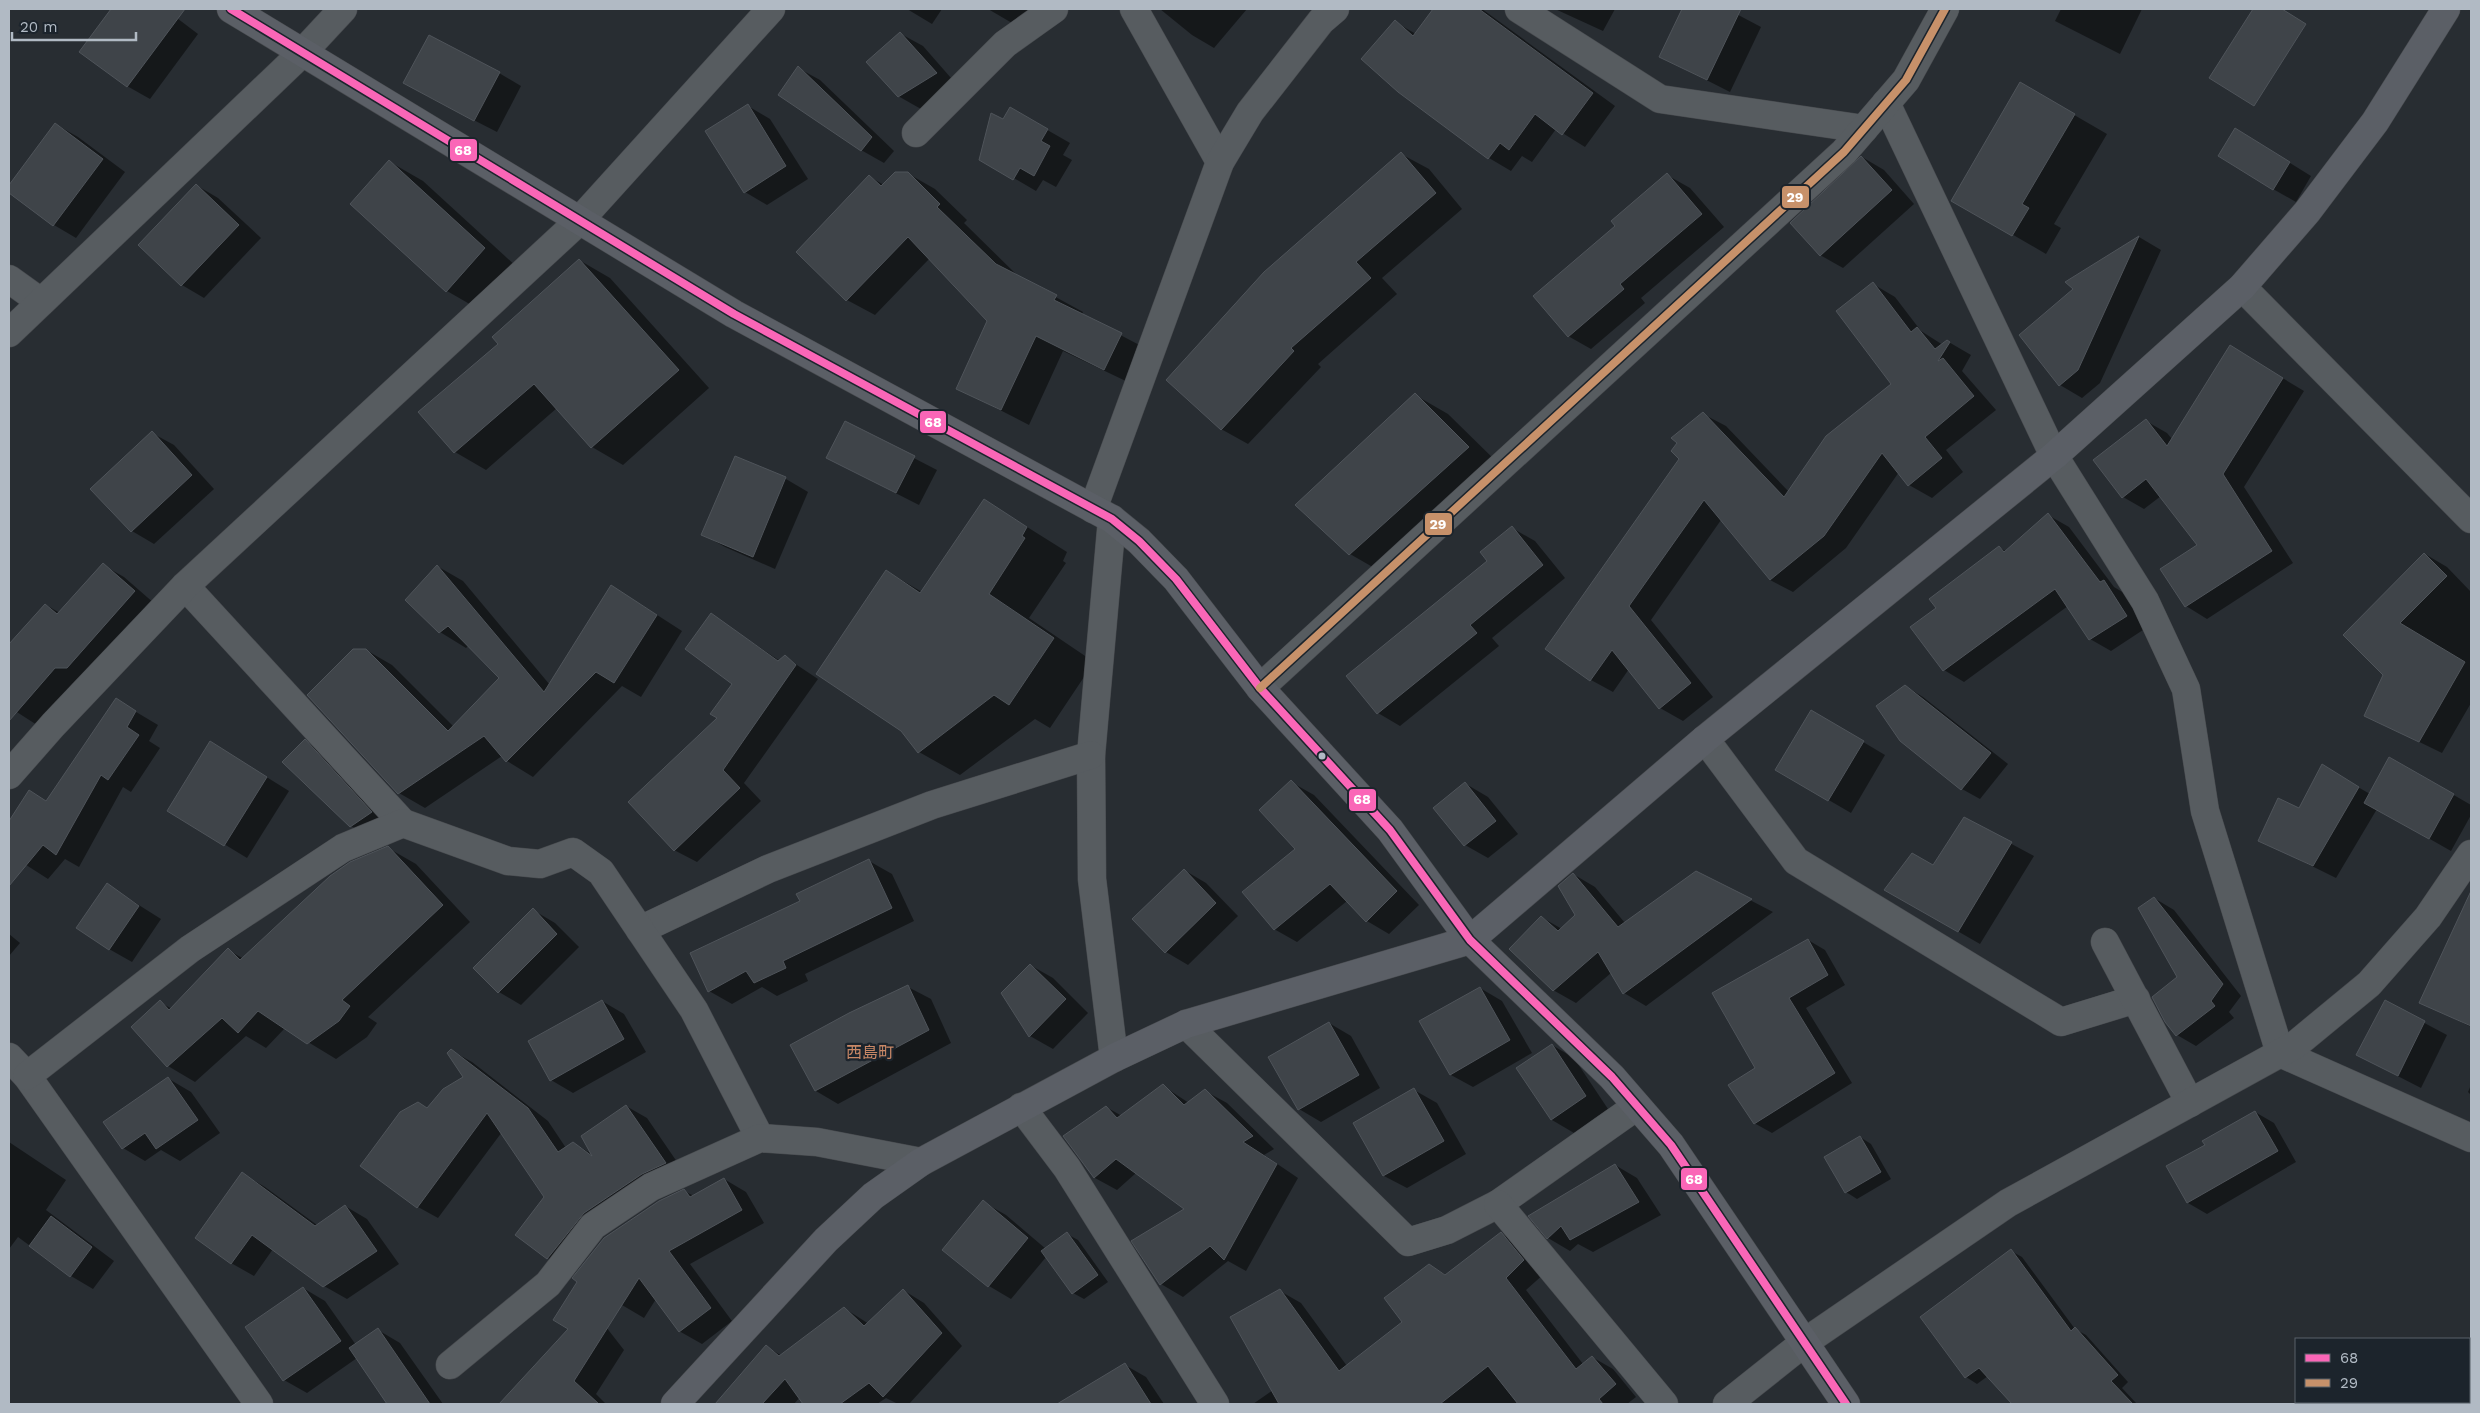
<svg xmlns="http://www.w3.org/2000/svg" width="2480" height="1413" font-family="'Work Sans','Noto Sans JP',sans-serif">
<rect width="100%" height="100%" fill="#282d32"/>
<g fill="#0007">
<polygon points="113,9 165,9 198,34 150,99 127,86 80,52"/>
<polygon points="907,9 942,9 932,24"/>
<polygon points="988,9 1041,9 1031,34"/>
<polygon points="1160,9 1247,9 1214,48 1192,35"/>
<polygon points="1434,9 1482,9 1615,106 1585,147 1556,129 1532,162 1522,156 1511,171 1489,158 1395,22 1416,34"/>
<polygon points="1555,9 1615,9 1603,31"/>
<polygon points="1684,9 1727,9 1761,27 1730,92 1661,57"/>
<polygon points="2061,9 2142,9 2120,54 2055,21"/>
<polygon points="901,34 923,46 958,86 921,109 898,96"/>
<polygon points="798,68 820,80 894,151 884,163 861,150"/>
<polygon points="499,73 521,86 497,132 427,96"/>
<polygon points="2021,84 2107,134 2054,224 2061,228 2046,254 1953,200"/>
<polygon points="748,106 770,119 808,179 767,205 745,192"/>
<polygon points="1011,109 1070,143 1063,155 1072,160 1056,187 1043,180 1036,191 981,159"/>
<polygon points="55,124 78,137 125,172 76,238 54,225 9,191 9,187"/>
<polygon points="2258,143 2311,176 2296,202 2273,189"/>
<polygon points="1401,154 1429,169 1462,209 1382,278 1397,294 1318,364 1321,367 1248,444 1221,429"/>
<polygon points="1862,157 1884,170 1914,204 1843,268 1820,255"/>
<polygon points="390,162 423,181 518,268 480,310 447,291"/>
<polygon points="907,173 935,189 967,220 964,223 1019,277 1083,312 1082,315 1149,350 1132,384 1063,351 1029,425 957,388 989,321 930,258 875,315 847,300 870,177 884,185"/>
<polygon points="1667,175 1690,188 1724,227 1641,298 1645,303 1591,349 1568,336 1617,226"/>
<polygon points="196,185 218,198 261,238 204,298 182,285 140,245"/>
<polygon points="2139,237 2161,250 2100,383 2082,398 2060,385 2075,289 2067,282"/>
<polygon points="579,260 610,278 709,388 623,465 592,447 557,408 486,470 455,452 420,412 500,344"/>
<polygon points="1873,284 1895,297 1921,331 1943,345 1947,341 1971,355 1962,371 1996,410 1946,450 1963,472 1932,498 1909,485 1899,472 1846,548 1793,592 1770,580 1721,520 1651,620 1713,697 1683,721 1660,708 1629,669 1613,692 1591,680 1681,458 1703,414 1726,426 1789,492 1893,384"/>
<polygon points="2251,359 2304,391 2244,487 2293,563 2207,619 2186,606 2199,545 2161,496 2144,509 2123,497 2146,421 2167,433 2172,439"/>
<polygon points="1415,395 1448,414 1501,466 1383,573 1350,554"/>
<polygon points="846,423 937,470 919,505 850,470"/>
<polygon points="152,433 174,445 214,489 154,544 132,531"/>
<polygon points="735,458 786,479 808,492 775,569 725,547 702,534"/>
<polygon points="984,500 1067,552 1063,561 1066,563 1029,618 1094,662 1050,728 1035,719 960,775 919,752 886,571 922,592"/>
<polygon points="2048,515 2069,527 2114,587 2124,593 2146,628 2111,651 2090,639 2068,606 1964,682 1944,670 1937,608 1999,547 2007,552"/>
<polygon points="1512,528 1535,541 1565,578 1492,638 1499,646 1400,726 1378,713"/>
<polygon points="2425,554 2447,567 2471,592 2471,703 2442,753 2366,716 2384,675 2345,635"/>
<polygon points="103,565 124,577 155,604 89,679 77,679 37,725 9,707 9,646 46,605 60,613"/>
<polygon points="437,566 463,581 550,685 637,602 682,631 641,697 622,686 533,777 507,761 502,756 425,808 399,793 366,650 392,665 454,727 501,678 469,645 466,648 440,632 407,600"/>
<polygon points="711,615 780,661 785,657 818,679 744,783 761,801 697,862 674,850 719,718 734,683"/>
<polygon points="1905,686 1923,697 2008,764 1980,799 1962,789 1901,741"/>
<polygon points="116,700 158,725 149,741 160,748 131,792 123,787 79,867 65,859 48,879 9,854 9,823 29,792 47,802"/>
<polygon points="1811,711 1885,755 1851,813 1777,770"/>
<polygon points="305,741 327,754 393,825 373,839 351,826"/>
<polygon points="233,756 289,791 247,858 168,810"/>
<polygon points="2390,758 2471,805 2471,815 2451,851 2377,809 2336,878 2259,840 2344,779 2370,794"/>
<polygon points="1291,782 1314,795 1419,905 1389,934 1367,921 1347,901 1297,942 1274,929 1297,849"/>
<polygon points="1466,784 1488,797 1518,834 1488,858 1465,845 1435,808"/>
<polygon points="1965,819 2034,856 1980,944 1886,890 1934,867"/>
<polygon points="388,848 416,864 470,922 368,1017 377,1023 367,1037 336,1059 285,1028 266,1048 246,1036 195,1082 168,1066 160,1002 172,1009 228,950 244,959"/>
<polygon points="869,861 892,874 914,921 805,974 808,981 777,996 762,987 732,1004 709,991 802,902"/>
<polygon points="1184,870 1206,883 1238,916 1188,965 1166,952"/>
<polygon points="1696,872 1773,912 1646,1006 1624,993 1611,973 1576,1003 1553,990 1541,917 1562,929 1577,915 1573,874 1595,887 1625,923"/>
<polygon points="107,885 161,919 132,962 109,949"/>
<polygon points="2154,898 2174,910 2241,996 2229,1012 2234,1018 2196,1046 2177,1035 2179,977"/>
<polygon points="2468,902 2471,903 2471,1027 2421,1002"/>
<polygon points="533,910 555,923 579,947 521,1005 499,992"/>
<polygon points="9,934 20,943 9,956"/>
<polygon points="1808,940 1825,950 1845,985 1806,1008 1852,1083 1772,1133 1754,1123 1757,1069"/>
<polygon points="1030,965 1053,978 1088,1013 1053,1049 1030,1036 1003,993"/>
<polygon points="908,987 931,999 951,1043 838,1104 816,1091 792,1046"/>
<polygon points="1480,988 1502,1001 1532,1053 1473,1087 1451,1075"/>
<polygon points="602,1001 624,1014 646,1052 573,1093 551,1080"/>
<polygon points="2385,1002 2447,1035 2421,1088 2380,1067"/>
<polygon points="1329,1023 1351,1036 1380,1088 1321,1122 1299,1109"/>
<polygon points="1552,1045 1574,1058 1608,1109 1574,1133 1552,1120 1517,1068"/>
<polygon points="452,1051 472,1062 548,1121 566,1148 573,1143 592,1154 626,1106 647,1118 686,1175 604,1225 568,1270 548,1258 517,1234 546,1197 502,1132 438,1218 418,1207 428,1109 465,1078"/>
<polygon points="169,1079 191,1092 220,1133 180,1161 161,1150 145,1161 123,1148"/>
<polygon points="2471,1085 2471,1095 2468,1092"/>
<polygon points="1163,1086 1189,1103 1205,1091 1227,1103 1274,1149 1264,1155 1298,1178 1246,1271 1228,1261 1183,1297 1161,1284 1133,1242 1187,1209 1136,1173 1117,1190 1095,1178 1065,1136 1106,1107 1122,1116"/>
<polygon points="1414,1090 1437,1103 1466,1154 1407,1188 1384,1176 1355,1124"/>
<polygon points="2255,1112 2274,1123 2296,1162 2207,1214 2188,1203 2168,1167 2206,1145"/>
<polygon points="1860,1137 1871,1144 1891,1179 1857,1199 1846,1192"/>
<polygon points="9,1142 66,1180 46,1210 114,1261 93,1289 71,1276 18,1237 9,1249"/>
<polygon points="1615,1165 1637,1178 1661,1215 1593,1252 1578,1244 1570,1251 1548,1238"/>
<polygon points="243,1174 265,1187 317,1225 345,1206 367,1219 399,1264 347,1299 324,1286 273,1249 254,1276 231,1263"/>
<polygon points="724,1179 746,1192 764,1223 690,1264 732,1321 702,1344 679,1331 656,1299 644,1318 622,1305 684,1191 694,1196"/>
<polygon points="983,1202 1006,1215 1046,1249 1067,1234 1078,1240 1108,1282 1084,1299 1073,1293 1047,1256 1011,1299 989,1286"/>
<polygon points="1501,1234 1522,1246 1545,1273 1526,1290 1583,1364 1592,1357 1613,1369 1636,1397 1627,1404 1253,1404 1273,1390 1280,1291 1301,1303 1347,1366 1404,1322 1429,1265 1446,1275"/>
<polygon points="2011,1251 2022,1257 2075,1329 2086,1335 2128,1382 2122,1388 2137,1404 2014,1404 1988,1376 1977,1384 1966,1377"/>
<polygon points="303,1288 325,1301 356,1345 378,1330 400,1343 443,1404 389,1404 357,1358 307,1393 284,1380 247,1327"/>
<polygon points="903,1290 924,1303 962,1346 909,1404 898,1404 886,1398 877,1404 805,1404 800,1397 794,1404 735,1404 725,1395 767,1347 782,1356 844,1308 869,1324"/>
<polygon points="584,1314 606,1327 624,1350 596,1394 606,1404 500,1404"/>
<polygon points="1125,1365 1146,1377 1164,1404 1063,1404"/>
</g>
<g fill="#3f4449" stroke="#4f545a">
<polygon points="111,9 185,9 127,87 79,52"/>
<polygon points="1433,9 1479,9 1593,93 1562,135 1535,114 1509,150 1500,143 1488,159 1398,92 1361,59 1395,20 1413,36"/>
<polygon points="1682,9 1741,9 1707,80 1659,57"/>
<polygon points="2253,9 2282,9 2306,24 2254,106 2209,78"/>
<polygon points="900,32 937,73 898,97 866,62"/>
<polygon points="429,35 500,72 474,121 403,83"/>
<polygon points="798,66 872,137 861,151 778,95"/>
<polygon points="2020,82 2075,114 2022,204 2029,208 2012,236 1951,201"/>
<polygon points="748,104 786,166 744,193 705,131"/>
<polygon points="1010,107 1048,129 1041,141 1050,146 1034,176 1020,168 1013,180 979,160 991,113 1003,119"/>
<polygon points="55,123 103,159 53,226 9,193 9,185"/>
<polygon points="2235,128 2290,162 2273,190 2218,156"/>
<polygon points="1401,152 1436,193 1356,262 1371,278 1291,348 1294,351 1221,430 1166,380 1264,272"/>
<polygon points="1861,156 1892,190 1820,256 1790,223"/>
<polygon points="389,160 485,248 446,292 350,204"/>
<polygon points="895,172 908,172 940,204 937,207 996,264 1057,295 1054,300 1122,333 1104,370 1036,336 1001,410 956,389 987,321 908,237 846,301 796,252 869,175 881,186"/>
<polygon points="1667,173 1702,214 1620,284 1624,289 1568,337 1533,296 1615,226 1611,221"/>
<polygon points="196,184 239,225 181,286 138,245"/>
<polygon points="2139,236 2078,370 2059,386 2019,335 2073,289 2065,282"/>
<polygon points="579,259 679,370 591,448 534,384 454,453 418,412 498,344 492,337"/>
<polygon points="1873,282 1911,332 1917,327 1935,349 1947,340 1950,342 1938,361 1943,358 1974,396 1925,437 1942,458 1908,486 1882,453 1824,536 1770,580 1704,500 1629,606 1691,683 1659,709 1612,650 1590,681 1545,649 1679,459 1671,451 1677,443 1671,438 1703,412 1784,497 1826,436 1891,384 1836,311"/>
<polygon points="2230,345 2283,378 2223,474 2272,551 2185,607 2160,569 2197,545 2146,479 2122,498 2093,460 2146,419 2167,446"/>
<polygon points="1415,393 1469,447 1349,555 1295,505"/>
<polygon points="845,421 915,456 896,493 826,458"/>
<polygon points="152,431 192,475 131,532 90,489"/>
<polygon points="735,456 786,477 753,557 701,535"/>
<polygon points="984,499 1027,527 1022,536 1025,538 989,594 1054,638 1009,705 994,695 918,753 901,731 816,674 886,570 920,593"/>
<polygon points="2048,513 2100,582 2104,580 2127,616 2089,640 2055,589 1943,671 1910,627 1936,608 1929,599 1999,546 2004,552"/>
<polygon points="1512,526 1543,565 1470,625 1477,633 1377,714 1346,676 1487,561 1480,552"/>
<polygon points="2424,553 2447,576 2400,623 2465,662 2419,742 2364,716 2383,675 2343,635"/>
<polygon points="103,563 135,591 67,668 55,668 9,721 9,644 45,604 57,614"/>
<polygon points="437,565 544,692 611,585 657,615 614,683 596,672 506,762 484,736 398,794 307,695 353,649 366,649 448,731 499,678 448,626 439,633 405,600"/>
<polygon points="711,613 778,661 785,655 796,665 723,770 740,788 674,851 628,802 717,718 710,714 732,684 685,649"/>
<polygon points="1905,685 1991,753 1961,790 1900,741 1876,706"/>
<polygon points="116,698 136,711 127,727 139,735 108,780 101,775 56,855 43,845 9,886 9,821 29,790 46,801"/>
<polygon points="1811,710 1864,741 1828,801 1775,770"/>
<polygon points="305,739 372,812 350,827 282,762"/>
<polygon points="210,741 267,777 224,846 167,811"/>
<polygon points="2389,757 2454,794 2429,839 2364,803"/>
<polygon points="2322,764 2359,787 2313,866 2258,841 2278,798 2299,808"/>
<polygon points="1291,780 1397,891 1366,922 1330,884 1274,930 1242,892 1295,849 1259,810"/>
<polygon points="1465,782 1496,821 1464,846 1433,808"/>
<polygon points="1964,817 2012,842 1958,932 1884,890 1912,853 1933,865"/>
<polygon points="388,846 443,905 342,1000 350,1006 339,1021 307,1044 258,1011 238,1033 222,1018 167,1067 131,1027 160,1000 169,1010 228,948 240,960 330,876 350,862"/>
<polygon points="869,859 892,908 783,961 786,968 754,983 746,971 708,992 690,953 800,901 796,894"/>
<polygon points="1184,869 1216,903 1165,953 1132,919"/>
<polygon points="1696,871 1752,899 1623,994 1598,952 1553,991 1509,949 1541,916 1558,931 1575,915 1558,886 1573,873 1618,927"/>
<polygon points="107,883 139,906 109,950 76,928"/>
<polygon points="2471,891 2471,1026 2419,1003"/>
<polygon points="2154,897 2223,984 2211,1001 2215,1006 2176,1036 2165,1022 2152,997 2177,977 2138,908"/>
<polygon points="533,908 557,934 498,993 473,968"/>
<polygon points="1808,939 1828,975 1789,998 1835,1073 1754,1124 1728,1085 1755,1068 1712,993"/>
<polygon points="1030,964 1066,999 1029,1037 1001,993"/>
<polygon points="908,985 929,1030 815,1091 790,1045 849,1013"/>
<polygon points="1480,987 1510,1040 1450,1075 1419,1021"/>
<polygon points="602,1000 624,1039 550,1081 528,1041"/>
<polygon points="2385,1000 2425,1021 2398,1076 2356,1055"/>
<polygon points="1329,1022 1359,1075 1298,1110 1268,1057"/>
<polygon points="1552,1044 1586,1096 1551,1120 1516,1068"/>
<polygon points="451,1049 528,1108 558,1152 573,1142 592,1156 581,1136 626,1105 666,1163 642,1174 584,1213 547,1259 515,1235 544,1197 487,1113 417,1208 360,1166 400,1112 418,1102 427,1108 443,1089 463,1077 447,1053"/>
<polygon points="168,1077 198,1120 156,1149 145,1133 122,1149 103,1122"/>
<polygon points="1163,1084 1184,1105 1205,1089 1253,1136 1243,1142 1277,1164 1224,1260 1210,1246 1160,1285 1131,1241 1184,1209 1116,1159 1094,1178 1063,1136 1106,1106 1117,1118"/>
<polygon points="1414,1088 1444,1141 1383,1176 1353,1123"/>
<polygon points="2255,1111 2278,1151 2187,1203 2166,1166 2205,1145 2202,1141"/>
<polygon points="1860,1136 1881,1172 1845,1193 1824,1157"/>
<polygon points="1615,1164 1639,1202 1570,1240 1561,1226 1547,1239 1528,1216"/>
<polygon points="242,1172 315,1226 345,1205 377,1251 323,1287 252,1235 231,1264 195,1238"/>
<polygon points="724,1178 742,1210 669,1251 711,1308 679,1332 639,1278 574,1381 599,1404 499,1404 568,1329 553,1320 577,1282 572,1278 604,1238 659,1201 684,1189 690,1197"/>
<polygon points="983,1200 1028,1238 988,1287 942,1250"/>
<polygon points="51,1216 92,1247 70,1277 29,1246"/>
<polygon points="1067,1232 1098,1275 1072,1294 1041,1251"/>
<polygon points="1501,1232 1524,1260 1506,1278 1576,1369 1592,1356 1616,1384 1599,1399 1603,1404 1518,1404 1488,1366 1440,1404 1279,1404 1230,1317 1280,1289 1339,1371 1402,1322 1384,1298 1429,1264 1445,1275"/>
<polygon points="2011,1249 2071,1331 2075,1327 2118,1375 2111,1381 2133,1404 2012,1404 1979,1368 1965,1378 1920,1317"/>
<polygon points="303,1287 341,1341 283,1381 245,1327"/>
<polygon points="903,1289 942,1333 883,1397 869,1383 840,1404 803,1404 785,1379 762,1404 715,1404 766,1345 779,1356 844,1307 864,1326"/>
<polygon points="378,1328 430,1404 387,1404 349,1348"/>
<polygon points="1125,1363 1151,1404 1057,1404"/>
</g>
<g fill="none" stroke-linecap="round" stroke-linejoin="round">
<g stroke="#46494d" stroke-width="29">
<g id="street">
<polyline points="1134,9 1220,162"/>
<polyline points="1519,9 1660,99 1864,129"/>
<polyline points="1886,103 2054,456 2145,601 2186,689 2205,811 2280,1053 2471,1138"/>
<polyline points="916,133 1005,44 1054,9"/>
<polyline points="9,279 41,302"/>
<polyline points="2242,287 2471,519"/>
<polyline points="9,333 303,52 343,9"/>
<polyline points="1093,509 1220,162 1250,112 1321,21 1335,9"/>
<polyline points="1112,519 1091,755 1092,879 1114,1058"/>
<polyline points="185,586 403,823"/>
<polyline points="1260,688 1844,152 1906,80 1945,9"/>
<polyline points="1705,739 1796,861 2061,1022 2136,999"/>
<polyline points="9,775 53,725 185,586 579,221 771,9"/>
<polyline points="640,930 768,869 932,805 1091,755"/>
<polyline points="2105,942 2190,1103"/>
<polyline points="1186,1024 1408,1242 1447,1230 1498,1204 1637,1106"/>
<polyline points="9,1057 27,1076 259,1404"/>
<polyline points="27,1076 190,949 343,848 403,823 508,861 540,864 573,852 601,872 694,1010 760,1138"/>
<polyline points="1021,1107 1067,1168 1215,1404"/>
<polyline points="1498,1204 1664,1404"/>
<polyline points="450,1365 548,1284 593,1226 651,1187 760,1138 817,1142 921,1162"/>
<polyline points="1727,1404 1805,1342 2008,1203 2295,1045 2369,984 2428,917 2471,854"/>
</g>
</g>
<g stroke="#46494d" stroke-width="29">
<g id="secondary">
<polyline points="231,9 734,314 1112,519 1139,541 1176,579 1260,688 1390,830 1470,940 1612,1077 1671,1145 1846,1404"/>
<polyline points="675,1404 826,1240 873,1196 921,1162 1114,1058 1186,1024 1470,940 1705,739 2054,456 2242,287 2307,212 2375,122 2446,9"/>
</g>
</g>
<use href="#street" stroke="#575c60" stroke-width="28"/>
<use href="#secondary" stroke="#5b5f66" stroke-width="28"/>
<g stroke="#1c242c" stroke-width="11">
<polyline id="bus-1" points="231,9 734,314 1112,519 1139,541 1176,579 1260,688 1390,830 1470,940 1612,1077 1671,1145 1846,1404"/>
</g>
<g stroke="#1c242c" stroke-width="11">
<polyline id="bus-2" points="1260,688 1844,152 1906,80 1945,9"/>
</g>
<use href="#bus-1" stroke="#fa66b7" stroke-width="8"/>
<use href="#bus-2" stroke="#c7916a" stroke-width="8"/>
</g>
<circle fill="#b1bac4" stroke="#1c242c" stroke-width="2" cx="1322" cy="756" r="4.5"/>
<g text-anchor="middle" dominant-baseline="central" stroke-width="4.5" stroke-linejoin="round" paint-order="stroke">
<g font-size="16" fill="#c98866" stroke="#1c242c">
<text x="870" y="1052">西島町</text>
</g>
</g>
<g stroke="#1c242c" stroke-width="2">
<rect x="449" y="138" width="29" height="24" rx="5" fill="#fa66b7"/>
<rect x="1781" y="185" width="29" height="24" rx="5" fill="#c7916a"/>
<rect x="919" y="410" width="28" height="24" rx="5" fill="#fa66b7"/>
<rect x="1424" y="512" width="29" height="24" rx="5" fill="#c7916a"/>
<rect x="1348" y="788" width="29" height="24" rx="5" fill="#fa66b7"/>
<rect x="1680" y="1167" width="28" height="24" rx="5" fill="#fa66b7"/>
</g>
<g font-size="14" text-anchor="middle" font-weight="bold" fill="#fff">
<text x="463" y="155">68</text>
<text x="1795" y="202">29</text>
<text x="933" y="427">68</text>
<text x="1438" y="529">29</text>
<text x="1362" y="804">68</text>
<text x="1694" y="1184">68</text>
</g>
<rect width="2480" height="1413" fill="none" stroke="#b1bac4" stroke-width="20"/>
<rect x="2295" y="1338" width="175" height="65" fill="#1c242c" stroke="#586069"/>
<rect x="2305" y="1354" width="25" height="8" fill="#fa66b7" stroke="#586069"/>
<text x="2340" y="1363" font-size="15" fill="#b1bac4">68</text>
<rect x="2305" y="1379" width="25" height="8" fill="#c7916a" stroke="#586069"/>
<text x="2340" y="1388" font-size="15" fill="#b1bac4">29</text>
<path d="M12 32v8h124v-8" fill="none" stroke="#b1bac4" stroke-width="2.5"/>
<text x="20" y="32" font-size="15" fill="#b1bac4" stroke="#1c242c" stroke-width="4" paint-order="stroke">20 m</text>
</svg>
